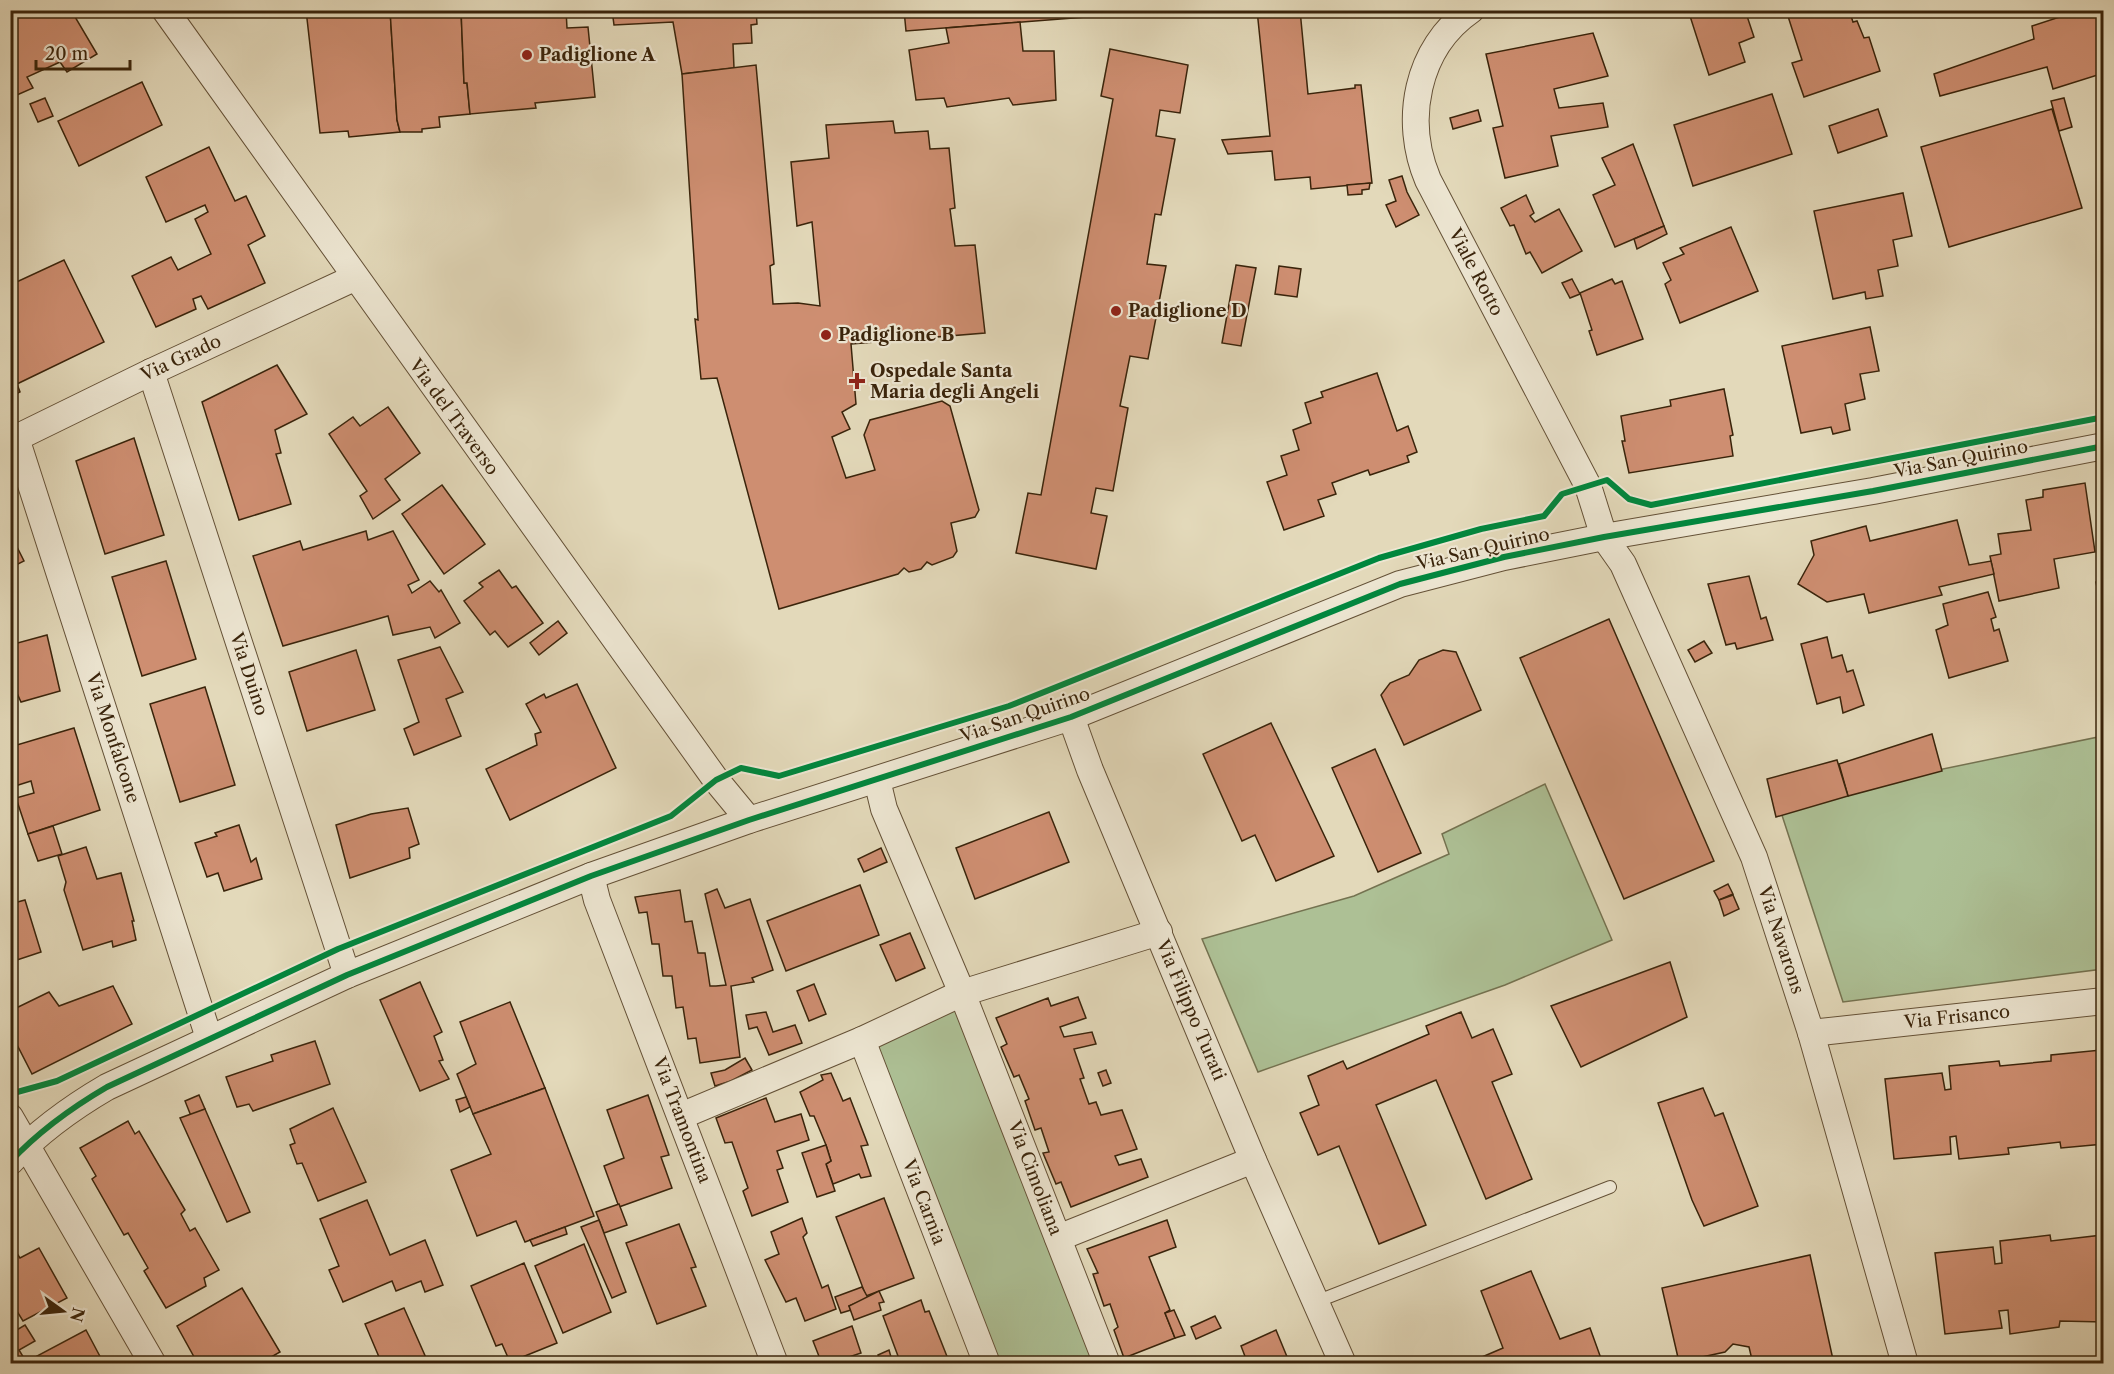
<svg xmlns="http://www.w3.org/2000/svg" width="2114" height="1374" font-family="'Libre Caslon Text',serif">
<rect width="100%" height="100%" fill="#e3d9ba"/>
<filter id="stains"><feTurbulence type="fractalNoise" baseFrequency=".00333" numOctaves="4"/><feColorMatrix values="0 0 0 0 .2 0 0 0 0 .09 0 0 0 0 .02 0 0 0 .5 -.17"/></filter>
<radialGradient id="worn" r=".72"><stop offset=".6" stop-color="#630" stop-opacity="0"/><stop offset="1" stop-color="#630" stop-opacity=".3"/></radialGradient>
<g fill="#adc095" stroke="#747250" stroke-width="1.5">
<polygon points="2103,736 2103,969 1843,1002 1778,803"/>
<polygon points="1545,784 1612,940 1505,985 1258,1072 1202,939 1354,896 1449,854 1442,834"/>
<polygon points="962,993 1107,1363 987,1363 862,1040"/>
</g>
<g fill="#ce8e71" stroke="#3a240b" stroke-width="1.5">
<polygon points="24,10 71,10 97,54 67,72 60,62 27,77 33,88 10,98 10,17"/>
<polygon points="306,10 390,10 397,120 400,132 349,137 348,131 320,133"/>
<polygon points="390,10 461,10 464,83 467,83 470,114 439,117 440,127 422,129 422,132 400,132 397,120"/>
<polygon points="461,10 566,10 567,28 588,27 595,97 535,103 536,108 470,114 467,83 464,83"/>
<polygon points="612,10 756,10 757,24 751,25 752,43 733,44 734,68 682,74 673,22 614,25"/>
<polygon points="904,10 1124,10 1124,14 906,31"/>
<polygon points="1257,10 1300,10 1308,94 1355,88 1355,85 1361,85 1372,183 1311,189 1310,177 1275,180 1272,151 1228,154 1222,140 1270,136"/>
<polygon points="1696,10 1745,10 1754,37 1739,43 1745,62 1709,75 1689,13"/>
<polygon points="1786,10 1849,10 1853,22 1857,21 1864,38 1869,37 1880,71 1804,97 1792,63 1802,60"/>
<polygon points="2081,10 2104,10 2104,73 2053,89 2047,67 1940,96 1934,74 2034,39 2032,26"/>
<polygon points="1020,22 1023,51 1054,51 1056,100 1013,105 1009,98 947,107 944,98 916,100 909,50 949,43 946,28"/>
<polygon points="1593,33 1608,76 1554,89 1559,108 1603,103 1608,127 1551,136 1558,166 1505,178 1493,128 1503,126 1486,54"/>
<polygon points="1110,49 1188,65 1180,113 1160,110 1156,136 1175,139 1161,215 1155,214 1147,264 1166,266 1148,359 1130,356 1120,406 1128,408 1113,491 1096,488 1091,513 1107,516 1096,569 1016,553 1028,493 1041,495 1113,99 1101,96"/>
<polygon points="756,65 774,264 770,266 773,304 798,303 820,306 812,222 797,226 791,162 829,158 826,125 893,121 895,133 928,131 930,149 949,148 955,208 950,209 955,246 975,245 985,333 851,344 856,404 842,412 850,429 832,437 846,478 875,470 864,435 870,420 942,401 950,406 979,510 975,517 951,523 957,551 953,557 932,565 927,562 921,569 909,572 904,568 898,574 779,609 717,378 701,379 695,319 698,320 682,74"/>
<polygon points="142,82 162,125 79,166 58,121"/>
<polygon points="1772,94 1792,154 1693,186 1674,125"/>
<polygon points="45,98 53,116 38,122 30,104"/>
<polygon points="2064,98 2072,127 2059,131 2051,101"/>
<polygon points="1878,109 1887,136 1838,153 1829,126"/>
<polygon points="2052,109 2082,208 1949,247 1921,147"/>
<polygon points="1478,110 1481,121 1453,129 1450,118"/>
<polygon points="1633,144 1664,226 1615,247 1593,195 1615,185 1602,158"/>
<polygon points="209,147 235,201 246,196 265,236 248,245 265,283 208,309 201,296 193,299 196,309 156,327 132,276 171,257 178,270 211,254 195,219 208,212 205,205 166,222 146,177"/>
<polygon points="1402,176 1407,192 1419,215 1396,227 1386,205 1396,201 1389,180"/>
<polygon points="1370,183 1369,189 1362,190 1362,194 1348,195 1347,185"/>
<polygon points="1903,193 1912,236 1893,240 1898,266 1878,270 1883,296 1866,299 1865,292 1833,299 1814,211"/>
<polygon points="1526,195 1534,213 1530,216 1535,222 1559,209 1582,251 1542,273 1530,252 1526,254 1514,225 1510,226 1501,208"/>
<polygon points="1664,226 1667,234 1637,249 1634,239"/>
<polygon points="1731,227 1758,291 1680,323 1665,284 1671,280 1663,263 1684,254 1680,248"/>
<polygon points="64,260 104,342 17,384 20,392 10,397 10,285"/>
<polygon points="1236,265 1256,268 1241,346 1222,343"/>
<polygon points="1279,266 1301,269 1297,297 1275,294"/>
<polygon points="1572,279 1580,294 1570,298 1562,283"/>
<polygon points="1612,279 1615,284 1622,281 1643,339 1597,355 1589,331 1592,330 1580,293"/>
<polygon points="1870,327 1879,371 1860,374 1865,399 1845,404 1850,430 1833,434 1831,427 1801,433 1782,346"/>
<polygon points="277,365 307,414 275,430 281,453 276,454 291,504 239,520 202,402"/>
<polygon points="1377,373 1397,431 1408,426 1417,452 1407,456 1409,462 1370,475 1368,470 1332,483 1336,494 1318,500 1324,516 1284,530 1267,482 1287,475 1281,456 1299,450 1293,430 1311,423 1305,403 1323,397 1321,392"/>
<polygon points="1724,389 1733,435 1730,436 1733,456 1629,473 1622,441 1625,441 1621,416 1671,406 1670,400"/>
<polygon points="388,407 420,453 385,479 400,500 373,519 360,496 367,491 329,434 353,417 360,426"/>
<polygon points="134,438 164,535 105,554 76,461"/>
<polygon points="2085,483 2095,552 2054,559 2059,588 1999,601 1990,556 2001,554 1998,534 2031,530 2026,500 2043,497 2043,490"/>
<polygon points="442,485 485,544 444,574 402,514"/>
<polygon points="1957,520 1969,565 1991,561 1994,574 1939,587 1942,595 1869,613 1864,594 1827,602 1798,584 1814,555 1811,541 1866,526 1870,541"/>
<polygon points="366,531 368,540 393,531 419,580 408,585 412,593 430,581 439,592 441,590 460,623 435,638 430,627 393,635 388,616 283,646 253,556 300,541 303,550"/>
<polygon points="10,533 24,561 10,568"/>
<polygon points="166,561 196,659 142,676 112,577"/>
<polygon points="499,570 512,588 516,586 543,623 508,647 495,631 490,635 464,601 483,587 479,583"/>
<polygon points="1749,576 1761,619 1766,617 1773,640 1737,649 1735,643 1726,645 1708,584"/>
<polygon points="2104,580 2104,623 2096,582"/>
<polygon points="1988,592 1996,617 1991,619 1994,631 1999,629 2008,661 1949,678 1936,630 1948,625 1943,604"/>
<polygon points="1609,619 1714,861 1624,899 1520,658"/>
<polygon points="558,621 567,633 539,655 530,643"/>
<polygon points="47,635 60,691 21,702 16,691 10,693 10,645"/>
<polygon points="1827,637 1832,658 1842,655 1847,672 1853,670 1864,705 1843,713 1840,697 1817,704 1801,644"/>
<polygon points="1704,641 1712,653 1695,662 1688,650"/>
<polygon points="440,647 463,692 446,699 461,736 414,755 404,729 419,722 398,660"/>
<polygon points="356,650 375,710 307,731 289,672"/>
<polygon points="1443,650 1456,652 1481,710 1404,745 1381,695 1390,683 1409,675 1419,660"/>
<polygon points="577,684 616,768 510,820 486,769 537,745 535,734 541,732 526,704 544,694 546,698"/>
<polygon points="205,687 235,785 180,802 150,704"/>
<polygon points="1271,723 1334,856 1276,881 1255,835 1242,841 1203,754"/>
<polygon points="74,728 100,810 28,834 16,798 34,793 31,781 12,787 10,747"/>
<polygon points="1932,734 1942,771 1848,796 1839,764"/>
<polygon points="1375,749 1421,853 1378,872 1332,768"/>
<polygon points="1837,760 1848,796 1776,817 1767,779"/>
<polygon points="408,808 419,844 409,848 410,858 350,878 336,825 371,814"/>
<polygon points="1049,812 1069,862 975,899 956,848"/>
<polygon points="239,825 251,862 256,858 262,879 224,891 218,873 207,877 195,843 217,836 215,833"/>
<polygon points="53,826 62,854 38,861 28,834"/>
<polygon points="86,847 97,879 121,873 134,921 132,921 136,940 113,947 112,941 83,950 64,890 66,882 58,856"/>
<polygon points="881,848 887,862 864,872 858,859"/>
<polygon points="1728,884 1733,894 1719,900 1714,891"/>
<polygon points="860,885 879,935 786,971 767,921"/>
<polygon points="717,889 725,908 750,899 773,970 752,978 754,982 731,986 740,1057 700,1063 696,1038 688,1039 683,1007 676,1008 672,976 663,976 659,944 652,944 647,912 639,913 635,897 680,890 685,922 692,921 698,953 705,953 710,986 716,986 726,985 705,894"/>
<polygon points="1733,895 1739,909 1724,916 1719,900"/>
<polygon points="25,900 41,952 17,960 16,951 10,953 10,904"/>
<polygon points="910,933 925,968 896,981 880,945"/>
<polygon points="1670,962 1687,1017 1581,1067 1551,1006"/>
<polygon points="420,982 442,1032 434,1036 443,1060 439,1061 449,1079 420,1091 380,1000"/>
<polygon points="814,984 826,1014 809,1021 797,991"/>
<polygon points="113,986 132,1024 32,1074 10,1031 10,1011 49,992 59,1006"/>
<polygon points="1078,997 1086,1018 1060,1027 1064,1037 1092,1032 1096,1044 1074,1049 1084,1078 1080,1079 1089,1104 1096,1102 1101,1115 1122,1110 1137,1149 1115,1156 1119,1165 1141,1159 1148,1177 1071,1207 1061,1182 1056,1184 1043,1153 1049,1152 1041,1128 1035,1130 1025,1101 1029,1099 1019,1075 1014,1077 1001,1047 1007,1044 996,1018 1048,998 1051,1006"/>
<polygon points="510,1002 545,1088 473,1114 457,1074 476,1064 460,1022"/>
<polygon points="766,1012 773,1032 795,1025 802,1043 769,1055 757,1027 749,1029 746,1015"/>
<polygon points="1461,1012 1472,1038 1493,1029 1512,1074 1492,1082 1532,1179 1486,1199 1436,1080 1376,1105 1426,1225 1379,1244 1339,1146 1318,1155 1300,1113 1319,1105 1308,1076 1343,1061 1347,1069 1429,1034 1426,1026"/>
<polygon points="315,1041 330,1084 253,1111 249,1104 237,1107 226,1077 273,1061 271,1055"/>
<polygon points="2101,1050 2104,1070 2104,1144 2061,1148 2060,1142 2008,1148 2009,1154 1959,1159 1956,1136 1950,1137 1951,1154 1894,1159 1885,1079 1942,1073 1945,1090 1951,1089 1949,1066 1999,1061 2000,1066 2051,1061 2051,1055"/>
<polygon points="745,1058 752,1070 731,1081 715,1086 711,1073 725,1070"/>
<polygon points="1106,1070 1111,1083 1103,1086 1098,1073"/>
<polygon points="831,1073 843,1101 850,1098 868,1145 861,1146 871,1176 861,1178 859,1174 833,1184 826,1164 831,1161 826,1145 814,1116 810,1116 800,1092 823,1080 821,1075"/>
<polygon points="545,1088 594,1216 525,1242 516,1221 477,1236 451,1170 491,1154 473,1114"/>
<polygon points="1703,1088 1715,1116 1723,1113 1758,1206 1704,1226 1692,1200 1658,1103"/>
<polygon points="199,1095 205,1109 191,1116 185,1101"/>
<polygon points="648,1095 669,1155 661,1157 672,1188 619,1207 604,1166 624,1158 607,1110"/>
<polygon points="466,1097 470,1107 460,1112 456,1100"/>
<polygon points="766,1098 775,1122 801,1114 809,1140 777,1151 783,1168 777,1170 788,1202 752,1216 743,1191 748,1188 732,1142 725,1143 716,1118"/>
<polygon points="333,1108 366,1182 318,1201 302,1163 297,1164 290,1145 295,1143 290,1129"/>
<polygon points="205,1109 250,1212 227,1222 180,1118"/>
<polygon points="128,1121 135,1134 139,1131 185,1210 181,1214 190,1231 195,1228 219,1270 204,1278 206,1286 166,1308 144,1271 148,1268 128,1233 124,1235 92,1179 96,1176 80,1148"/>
<polygon points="826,1145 831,1161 826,1164 835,1191 817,1197 802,1153"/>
<polygon points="884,1198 914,1278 866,1296 836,1217"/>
<polygon points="367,1200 390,1255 425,1240 443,1285 425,1292 421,1281 396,1291 392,1281 343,1302 329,1270 339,1266 320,1219"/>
<polygon points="619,1204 627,1225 604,1233 596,1212"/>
<polygon points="802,1218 807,1233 803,1237 822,1288 828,1285 836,1309 805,1321 796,1298 786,1302 765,1260 779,1254 771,1232"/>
<polygon points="599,1220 626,1292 612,1298 581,1227"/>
<polygon points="1167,1220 1176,1247 1149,1257 1170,1310 1165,1313 1175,1338 1124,1358 1114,1330 1118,1327 1110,1304 1104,1306 1093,1274 1098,1273 1087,1249"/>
<polygon points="679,1224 696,1267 691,1268 706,1306 657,1324 626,1243"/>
<polygon points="565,1227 567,1234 533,1246 530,1240"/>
<polygon points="2102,1229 2104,1322 2060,1321 2059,1327 2010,1334 2008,1310 1999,1311 2002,1328 1945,1334 1935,1253 1993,1247 1995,1264 2002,1263 2000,1241 2050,1235 2051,1241 2102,1235"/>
<polygon points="584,1244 611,1312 563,1333 535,1266"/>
<polygon points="39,1248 67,1298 23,1321 10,1300 10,1256 16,1252 20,1258"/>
<polygon points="1810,1255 1834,1364 1753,1364 1749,1347 1733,1344 1725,1352 1679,1362 1662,1288"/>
<polygon points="524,1263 557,1343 510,1362 502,1344 496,1346 471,1286"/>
<polygon points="1531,1271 1560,1339 1590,1328 1603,1364 1476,1364 1475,1360 1503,1348 1481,1291"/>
<polygon points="862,1287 868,1298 849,1306 851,1310 841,1313 835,1297"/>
<polygon points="242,1288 280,1352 259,1364 198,1364 177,1326"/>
<polygon points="879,1291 884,1302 879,1303 881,1310 854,1320 849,1306"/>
<polygon points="921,1300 925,1312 929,1311 950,1364 901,1364 883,1316"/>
<polygon points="404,1308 427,1360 434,1358 436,1364 382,1364 365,1324"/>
<polygon points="1174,1310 1185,1335 1175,1338 1165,1313"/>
<polygon points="1215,1316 1221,1328 1196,1339 1191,1327"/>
<polygon points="25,1325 35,1341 19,1350 27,1363 10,1364 10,1334"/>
<polygon points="852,1326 861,1353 849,1357 851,1364 822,1364 813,1341"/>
<polygon points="86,1330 104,1364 41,1364 37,1356"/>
<polygon points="1276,1330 1290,1364 1236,1364 1246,1359 1241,1346"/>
<polygon points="889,1350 893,1364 881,1364 878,1355"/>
</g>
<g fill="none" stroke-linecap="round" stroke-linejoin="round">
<g stroke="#645137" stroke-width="14">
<polyline id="lane" points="1318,1301 1610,1187"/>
</g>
<g stroke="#645137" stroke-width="28">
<g id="street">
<polyline points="165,10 716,780 749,820"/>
<path d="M 1471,10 C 1416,48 1403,121 1428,180 L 1588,486 L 1604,537 L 1623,564 L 1754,857 L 1811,1033 L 1905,1364"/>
<polyline points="151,372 347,975"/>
<polyline points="16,438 209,1038"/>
<polyline points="10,441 151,372 354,278"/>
<polyline points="1071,717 1090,770 1253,1160 1343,1364"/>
<polyline points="877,780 884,809 962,993 1107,1364"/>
<polyline points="591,876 597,900 775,1364"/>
<polyline points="1811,1033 2104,1001"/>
<polyline points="862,1040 987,1364"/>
<polyline points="681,1116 862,1040 962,993 1159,932"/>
<polyline points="10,1117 153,1364"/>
<path d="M 10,1162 C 39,1131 71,1108 107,1087 L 347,975 L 591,876 L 749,820 L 1071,717 L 1400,584 L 1504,557 L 1604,537 L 1873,491 L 2104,446"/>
<polyline points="1058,1238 1253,1160"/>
</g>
</g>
<use href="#lane" stroke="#ede6d2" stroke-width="12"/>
<use href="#street" stroke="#ede6d2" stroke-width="26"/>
<g stroke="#ede6d2" stroke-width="10">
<g id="cycleway">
<polyline points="10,1094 57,1081 338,949 671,816 716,780 741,768 779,776 1009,706 1379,558 1481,529 1544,516 1562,494 1607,480 1629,499 1651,505 2104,417"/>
<path d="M 10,1162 C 39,1131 71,1108 107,1087 L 347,975 L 591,876 L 749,820 L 1071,717 L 1400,584 L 1504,557 L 1604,537 L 1873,491 L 2104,446"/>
</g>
</g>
<use href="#cycleway" stroke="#00873e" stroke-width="6"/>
</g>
<g fill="#8f2418" stroke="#ede6d2" stroke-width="2">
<circle cx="527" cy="55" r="6"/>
<circle cx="1116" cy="311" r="6"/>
<circle cx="826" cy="335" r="6"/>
<path d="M854 372h6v6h6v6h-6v6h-6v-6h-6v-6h6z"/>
</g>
<g text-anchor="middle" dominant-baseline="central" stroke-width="4.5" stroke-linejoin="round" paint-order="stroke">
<g font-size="18" font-weight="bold" fill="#3a240b" stroke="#ede6d2" text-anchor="start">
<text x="539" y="55">Padiglione A</text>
<text x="1128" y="311">Padiglione D</text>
<text x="838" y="335">Padiglione B</text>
<text x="870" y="371">Ospedale Santa<tspan x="870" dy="21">Maria degli Angeli</tspan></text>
</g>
<g font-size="18" fill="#3a240b" stroke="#ede6d2">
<text transform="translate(1476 272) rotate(62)">Viale Rotto</text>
<text transform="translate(181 358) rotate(-25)">Via Grado</text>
<text transform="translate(454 417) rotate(54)">Via del Traverso</text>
<text transform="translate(1961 459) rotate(-11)">Via San Quirino</text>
<text transform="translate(1483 549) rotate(-13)">Via San Quirino</text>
<text transform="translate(249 674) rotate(72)">Via Duino</text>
<text transform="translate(1025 715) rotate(-19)">Via San Quirino</text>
<text transform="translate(113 738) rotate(72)">Via Monfalcone</text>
<text transform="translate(1781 940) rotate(72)">Via Navarons</text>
<text transform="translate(1191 1010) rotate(67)">Via Filippo Turati</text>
<text transform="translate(1957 1017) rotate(-6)">Via Frisanco</text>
<text transform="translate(682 1120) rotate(69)">Via Tramontina</text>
<text transform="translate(1035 1178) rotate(69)">Via Cimoliana</text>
<text transform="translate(924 1202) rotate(69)">Via Carnia</text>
</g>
</g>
<rect width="2114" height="1374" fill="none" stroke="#e3d9ba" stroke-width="36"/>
<rect x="12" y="12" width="2090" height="1350" fill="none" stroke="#3a240b" stroke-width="3"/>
<rect x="18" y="18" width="2078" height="1338" fill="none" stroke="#3a240b" stroke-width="1.5"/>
<g transform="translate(63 1311) rotate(105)" stroke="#ede6d2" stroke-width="4.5" paint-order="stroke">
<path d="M0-4.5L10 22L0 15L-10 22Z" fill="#3a240b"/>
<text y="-9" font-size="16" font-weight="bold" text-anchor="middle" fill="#3a240b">N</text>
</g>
<path d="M36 60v9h94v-9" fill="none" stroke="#3a240b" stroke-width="3"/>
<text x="45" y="60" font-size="18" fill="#3a240b" stroke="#ede6d2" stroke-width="4.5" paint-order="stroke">20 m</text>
<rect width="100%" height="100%" filter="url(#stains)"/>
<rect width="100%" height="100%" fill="url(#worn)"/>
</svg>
